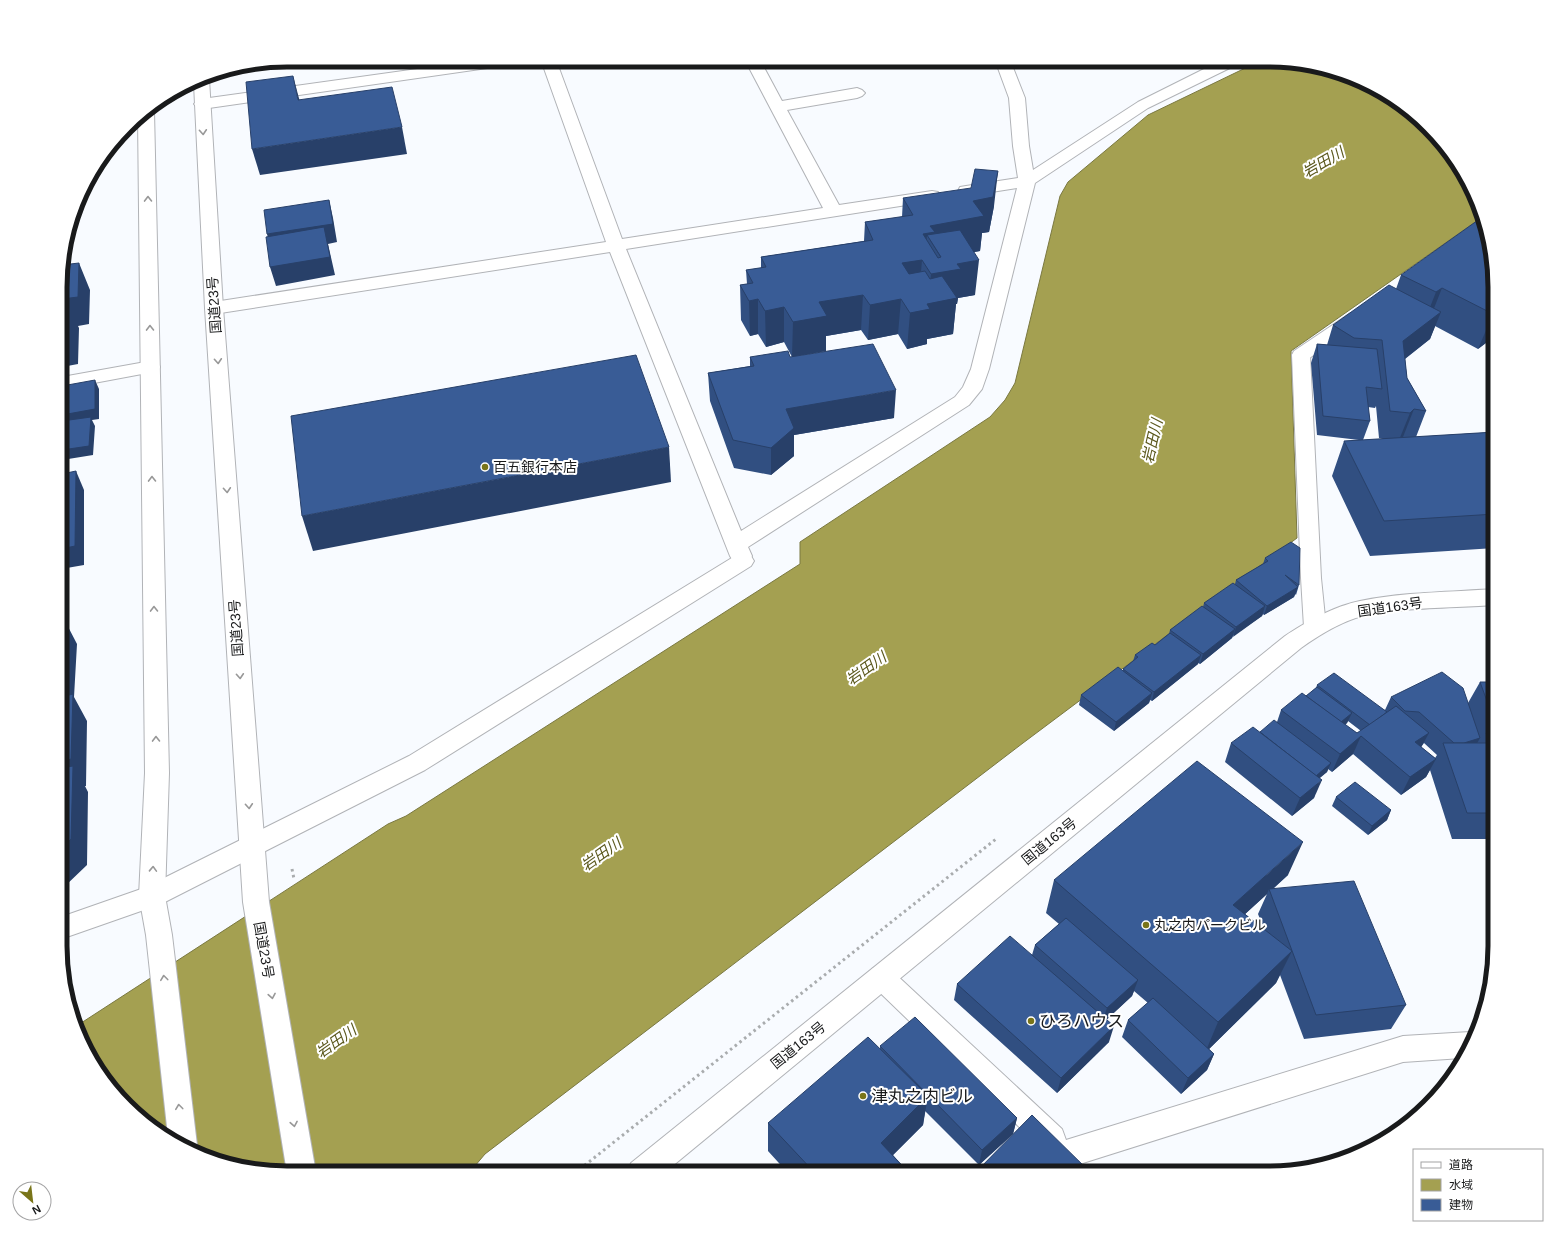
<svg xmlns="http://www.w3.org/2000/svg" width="1555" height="1233" font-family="Arial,'Noto Sans JP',sans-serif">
<rect width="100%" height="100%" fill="#f8fbff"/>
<polygon fill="#a4a051" stroke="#7a7841" points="1262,60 1283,60 1355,77 1418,116 1448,149 1478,200 1481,218 1291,351 1297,538 1023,743 485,1154 469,1173 272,1173 200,1156 137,1117 83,1047 78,1025 388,824 406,816 800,564 800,542 990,417 1005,400 1015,383 1060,196 1068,182 1148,115"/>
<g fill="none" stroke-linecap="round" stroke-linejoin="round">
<g stroke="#b1b3b7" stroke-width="2">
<polygon id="service" points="1301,349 1307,351 1310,355 1321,578 1326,627 1322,633 1315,635 1308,633 1304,627 1301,578 1292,355 1295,351"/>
</g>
<g stroke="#b1b3b7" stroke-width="2">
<g id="minor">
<polygon points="482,60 522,60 520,63 515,64 202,109 197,107 194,104 197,101 202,99"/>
<polygon points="541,60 556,60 622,239 823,208 745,60 760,60 782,101 857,88 862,90 865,93 862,96 857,98 787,110 839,205 932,191 938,192 940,196 938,200 932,201 626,249 741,531 955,397 963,387 971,369 1017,188 966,196 960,195 958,191 960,187 966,186 1018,178 1013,146 1009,98 995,60 1010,60 1025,98 1029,146 1033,170 1138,102 1222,60 1242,60 1240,63 1148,108 1035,183 989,369 982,389 969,405 748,547 752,556 749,561 741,564 733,561 730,556 610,252 214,314 208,312 205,308 208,304 214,302 606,242"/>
<polygon points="1355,312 1361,314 1364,318 1361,322 1308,359 1301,361 1294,359 1292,355 1294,351 1349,314"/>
<polygon points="151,361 158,363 160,367 158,371 62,389 62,377"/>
<polygon points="881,965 890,969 1062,1129 1066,1140 1403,1036 1470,1032 1477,1035 1462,1058 1403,1062 1067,1168 1057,1164 1053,1152 1042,1149 872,985 868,977 872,969"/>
</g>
</g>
<g stroke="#b1b3b7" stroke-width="2">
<polygon id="tertiary" points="743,553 751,556 754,561 751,566 425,770 161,904 61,939 61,917 144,888 409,756 735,556"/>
</g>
<g stroke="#b1b3b7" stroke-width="2">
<g id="trunk">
<polygon points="207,76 209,79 223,308 269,902 316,1173 287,1173 243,902 205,308 194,84"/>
<polygon points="152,108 154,111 169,773 165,896 172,935 197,1145 194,1152 168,1136 146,935 139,896 145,773 138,116"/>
<path d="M 1495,589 L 1495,605 C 1451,608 1406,607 1363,616 C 1342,621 1319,635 1301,648 L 664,1173 L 627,1173 L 631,1163 L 1285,636 C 1306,622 1335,606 1360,601 C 1404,592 1450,592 1495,589 Z"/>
</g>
</g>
<g stroke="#a9acae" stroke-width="3" stroke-dasharray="2.5 3.5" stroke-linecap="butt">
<polyline points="292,869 294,879"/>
<polyline points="575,1173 996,839"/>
</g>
<use href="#service" fill="#fff" fill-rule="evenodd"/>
<use href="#minor" fill="#fff" fill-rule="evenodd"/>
<use href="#tertiary" fill="#fff" fill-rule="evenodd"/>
<use href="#trunk" fill="#fff" fill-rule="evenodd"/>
</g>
<g fill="#314f81" fill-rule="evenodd">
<polygon points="1150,60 1169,60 1159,65"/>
<polygon points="903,198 994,206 989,232 982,233 980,251 974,252 975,295 958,298 957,304 956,304 953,334 927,339 927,344 907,349 898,334 868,340 861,330 826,336 826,351 798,356 894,418 794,435 794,456 771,475 734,468 710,401 708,373 750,366 750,357 792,357 784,342 766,347 758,334 750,336 741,320 740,285 747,284 746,270 761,268 761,257 864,241 865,222 902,217"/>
<path d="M 1401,275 L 1495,287 L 1495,336 L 1478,349 L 1435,326 L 1430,339 L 1405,359 L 1407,378 L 1426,411 L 1416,437 L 1495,432 L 1495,548 L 1370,556 L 1332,476 L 1344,441 L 1359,440 L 1317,435 L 1311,363 L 1317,344 L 1327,345 L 1333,325 L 1396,289 ZM 1376,406 L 1379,438 L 1383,439 L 1363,440 L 1370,421 L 1368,407 L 1375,408 Z"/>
<polygon points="1265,558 1299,585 1296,595 1295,594 1294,597 1264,615 1263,614 1262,616 1233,636 1232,638 1200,664 1198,663 1198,664 1152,701 1150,700 1149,703 1114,731 1079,705 1081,695 1123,671 1123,669 1133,661 1135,655 1155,645 1169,634 1170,630 1203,607 1204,603 1235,584 1236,580 1263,564"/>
<path d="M 1480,682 L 1495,682 L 1495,839 L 1452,839 L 1430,770 L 1426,777 L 1401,795 L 1353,754 L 1332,772 L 1328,769 L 1327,772 L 1319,778 L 1314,798 L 1292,816 L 1225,762 L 1231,743 L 1260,732 L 1277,722 L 1281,710 L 1306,696 L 1316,688 L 1317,685 L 1385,710 L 1391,697 L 1468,703 ZM 1348,721 L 1361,731 L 1357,733 L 1345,725 L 1347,723 ZM 1424,743 L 1437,755 L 1435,758 L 1421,747 Z"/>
<polygon points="1336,797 1391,810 1387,820 1368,835 1332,806"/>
<path d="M 1288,875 L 1273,889 L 1406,1005 L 1391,1029 L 1304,1039 L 1280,975 L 1276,983 L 1209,1049 L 1214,1054 L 1207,1070 L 1181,1094 L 1122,1037 L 1128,1020 L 1148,1003 L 1134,991 L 1132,996 L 1107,1019 L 1109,1042 L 1057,1093 L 954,1000 L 957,984 L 1032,955 L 1035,945 L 1059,924 L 1046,913 L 1054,880 ZM 1267,894 L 1258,914 L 1264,929 L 1245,914 Z"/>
<polygon points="880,1046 1017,1118 1013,1134 979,1165 925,1111 923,1125 893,1155 909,1173 788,1173 768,1151 768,1123 880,1049"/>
</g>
<g fill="#284069">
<polygon points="1160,60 1169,60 1159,65"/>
<polygon points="293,76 300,102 298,100"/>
<polygon points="402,127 407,154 260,175 252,149"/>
<polygon points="998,171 994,206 989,232 982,233 980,251 941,258 927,235 924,264 922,260 919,295 902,263 923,234 930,226 973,201"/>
<polygon points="329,200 333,218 337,242 328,244 335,275 276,286 270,267 272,253 267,234"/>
<polygon points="979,260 975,295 958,298 957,304 956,304 953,334 927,339 927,344 907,349 910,313 928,304 931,274 957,264"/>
<polygon points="79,263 90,290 89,324 78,326 79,328 78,364 62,367 62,299"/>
<polygon points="1442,288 1429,321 1441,312 1430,339 1393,368 1403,341 1423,325 1436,292"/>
<polygon points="863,295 861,330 826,336 826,351 792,357 793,322 819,302"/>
<polygon points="758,299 758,334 750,336 749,301"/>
<polygon points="901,299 898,334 868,340 870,305"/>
<polygon points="784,307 784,342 766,347 765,311"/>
<polygon points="1495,312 1495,336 1478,349 1493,314"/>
<polygon points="95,380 99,389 99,419 92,420 95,426 93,455 62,460 62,415"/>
<polygon points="896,390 894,418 794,435 794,456 771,475 771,448 786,409"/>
<polygon points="1414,409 1403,437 1399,440 1410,413"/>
<polygon points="669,447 671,482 313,551 302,516"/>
<polygon points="76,471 84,490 84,565 61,569 61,549"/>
<polygon points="1298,587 1294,597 1264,615 1267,606"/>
<polygon points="1265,606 1262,616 1233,637 1236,627"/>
<polygon points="63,617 77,644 74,697 87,721 86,786 85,786 88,792 87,865 64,887 61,888 61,646"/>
<polygon points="1235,629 1232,638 1200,664 1203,654"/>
<polygon points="1201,655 1198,664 1152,701 1154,692"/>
<polygon points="1152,693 1149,703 1114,731 1116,722"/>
<polygon points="1352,713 1347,723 1331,735 1335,726"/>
<polygon points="1429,733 1419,751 1415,742"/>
<polygon points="1361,736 1353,754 1332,772 1340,754"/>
<polygon points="1480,738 1470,756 1457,745"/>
<polygon points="1436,759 1426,777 1401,795 1410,777"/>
<polygon points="1331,763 1327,772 1307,789 1311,779"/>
<polygon points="1322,780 1314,798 1292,816 1300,798"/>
<polygon points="1391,810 1387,820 1368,835 1372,826"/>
<polygon points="1303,842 1288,875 1270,891 1269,889 1267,894 1220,937 1233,905"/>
<polygon points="1292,951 1276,983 1205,1053 1218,1022"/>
<polygon points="1138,980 1132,996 1101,1025 1107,1008"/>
<polygon points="1114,1026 1109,1042 1057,1093 1061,1078"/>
<polygon points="1214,1054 1207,1070 1181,1094 1188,1078"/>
<polygon points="928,1096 923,1125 877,1171 881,1143"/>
<polygon points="1017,1118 1013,1134 979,1165 982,1150"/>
</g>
<g fill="#395c96" stroke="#284069">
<polygon points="293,76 298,100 392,87 402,127 252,149 246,82"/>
<polygon points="975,169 998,171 993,197 973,201 984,216 930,226 935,232 923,234 938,258 941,257 927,235 960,230 979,260 957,264 961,269 931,274 922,260 902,263 909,274 925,271 930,279 942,276 957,298 927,304 930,309 910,313 901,299 870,305 863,295 819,302 827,316 793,322 784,307 765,311 758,299 749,301 740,285 753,283 746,270 766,267 761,257 873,240 865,222 913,215 903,198 971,188"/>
<polygon points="329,200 333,224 267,234 264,210"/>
<polygon points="1481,218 1495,287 1495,312 1493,314 1442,288 1436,292 1401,275"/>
<polygon points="324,227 330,257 270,267 266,237"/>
<polygon points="79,263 78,297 62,299 62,265"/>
<polygon points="1389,285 1441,312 1403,341 1407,378 1426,411 1414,409 1410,413 1390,411 1382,340 1354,338 1333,325"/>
<polygon points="68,301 67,337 62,337 62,302"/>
<polygon points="873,344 896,390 786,409 794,428 771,448 733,440 708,373 754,366 750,357 788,351 790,357"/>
<polygon points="1317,344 1377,349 1382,389 1366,387 1370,421 1323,416"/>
<polygon points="636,355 669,447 302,516 291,416"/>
<polygon points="95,380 95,409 62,415 62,386"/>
<polygon points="91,417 89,446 62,450 62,421"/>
<polygon points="1495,432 1495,514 1384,521 1344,441"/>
<polygon points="76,471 75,546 61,549 62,474"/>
<polygon points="1291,542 1300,548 1299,585 1285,575 1298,587 1267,606 1236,580 1268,561 1265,558"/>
<polygon points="1233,583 1265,606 1236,627 1204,603"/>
<polygon points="1202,606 1235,629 1203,654 1170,630"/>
<polygon points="61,617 63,617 61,646"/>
<polygon points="1170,633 1201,655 1154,692 1123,669 1138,657 1135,655 1152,643 1155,645"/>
<polygon points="1118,667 1152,693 1116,722 1081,695"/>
<polygon points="1442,672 1463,688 1480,738 1464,743 1454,743 1419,712 1405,711 1391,697"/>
<polygon points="1334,673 1387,712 1370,725 1317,685"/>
<polygon points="1480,682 1495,682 1495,723"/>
<polygon points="1317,687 1352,713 1341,722 1306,696"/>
<polygon points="1302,693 1357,733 1396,706 1429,733 1415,742 1436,759 1410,777 1361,736 1340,754 1281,710"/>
<polygon points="73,694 71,759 61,762 61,697"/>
<polygon points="1274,720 1331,763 1316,776 1260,732"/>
<polygon points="1253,727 1322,780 1300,798 1231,743"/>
<polygon points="1486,733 1495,733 1495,813 1467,813 1443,743 1490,743"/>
<polygon points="1197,761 1303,842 1233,905 1292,951 1218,1022 1054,880"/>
<polygon points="73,766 71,839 61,849 61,768"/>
<polygon points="1355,782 1391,810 1372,826 1336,797"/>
<polygon points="1354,881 1406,1005 1316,1015 1269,889"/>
<polygon points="1066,918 1138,980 1107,1008 1035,945"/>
<polygon points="1010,936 1114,1026 1061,1078 957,984"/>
<polygon points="1153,998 1214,1054 1188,1078 1128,1020"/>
<polygon points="915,1017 1017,1118 982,1150 880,1046"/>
<polygon points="868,1037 928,1096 881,1143 909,1173 815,1173 768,1123"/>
<polygon points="1032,1115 1091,1173 975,1173"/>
</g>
<defs><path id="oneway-chevron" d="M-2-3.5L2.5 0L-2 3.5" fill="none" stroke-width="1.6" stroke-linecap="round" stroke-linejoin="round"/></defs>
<g stroke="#989898">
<use href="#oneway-chevron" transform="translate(203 132) rotate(86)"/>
<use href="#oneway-chevron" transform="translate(148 199) rotate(-91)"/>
<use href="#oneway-chevron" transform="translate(150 328) rotate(-91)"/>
<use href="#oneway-chevron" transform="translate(218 361) rotate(86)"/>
<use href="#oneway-chevron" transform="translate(152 479) rotate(-91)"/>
<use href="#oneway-chevron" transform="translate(227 490) rotate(86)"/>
<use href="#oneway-chevron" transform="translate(154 609) rotate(-91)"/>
<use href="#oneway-chevron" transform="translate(240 676) rotate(86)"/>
<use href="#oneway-chevron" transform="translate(156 739) rotate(-91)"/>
<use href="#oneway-chevron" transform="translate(249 806) rotate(86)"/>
<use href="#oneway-chevron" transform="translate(153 869) rotate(-88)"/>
<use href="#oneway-chevron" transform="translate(164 978) rotate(-97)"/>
<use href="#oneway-chevron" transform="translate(272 996) rotate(80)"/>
<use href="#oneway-chevron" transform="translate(179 1107) rotate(-97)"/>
<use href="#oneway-chevron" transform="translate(294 1124) rotate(80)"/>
</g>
<g fill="#797519" stroke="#fff" stroke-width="1.5">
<circle cx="485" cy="467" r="4"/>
<circle cx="1146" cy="925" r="4"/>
<circle cx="1031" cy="1021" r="4"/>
<circle cx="863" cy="1096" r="4"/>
</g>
<g text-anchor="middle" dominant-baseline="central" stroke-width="4" stroke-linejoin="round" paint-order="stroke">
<g font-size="14" fill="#191a1b" stroke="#fff">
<text transform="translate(214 305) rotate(-94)">国道23号</text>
<text transform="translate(1390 607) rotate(-8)">国道163号</text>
<text transform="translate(236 628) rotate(-94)">国道23号</text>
<text transform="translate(1049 841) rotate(-39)">国道163号</text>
<text transform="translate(264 950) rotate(80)">国道23号</text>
<text transform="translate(798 1045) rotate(-39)">国道163号</text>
</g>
<g font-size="14" fill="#191a1b" stroke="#fff" text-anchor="start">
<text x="493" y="467">百五銀行本店</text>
<text x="1154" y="925">丸之内パークビル</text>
</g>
<g font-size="15" font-style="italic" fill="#5b581d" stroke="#fff">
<text transform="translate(1323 162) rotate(-30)">岩田川</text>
<text transform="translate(1152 441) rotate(-77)">岩田川</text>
<text transform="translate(866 668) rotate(-35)">岩田川</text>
<text transform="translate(601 854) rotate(-35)">岩田川</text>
<text transform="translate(336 1041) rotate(-35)">岩田川</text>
</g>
<g font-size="17" fill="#191a1b" stroke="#fff" text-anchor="start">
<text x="1039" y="1021">ひろハウス</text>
<text x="871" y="1096">津丸之内ビル</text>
</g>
</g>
<path d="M0 0H1555V1233H0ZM287 67H1268A220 220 0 0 1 1488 287V946A220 220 0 0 1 1268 1166H287A220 220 0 0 1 67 946V287A220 220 0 0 1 287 67Z" fill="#fff" fill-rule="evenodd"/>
<path fill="none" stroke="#191a1b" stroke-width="5" d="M287 67H1268A220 220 0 0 1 1488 287V946A220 220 0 0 1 1268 1166H287A220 220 0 0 1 67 946V287A220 220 0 0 1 287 67Z"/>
<rect x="1413" y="1149" width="130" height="72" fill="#ffffff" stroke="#a3a3a4"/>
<rect x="1421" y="1162" width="20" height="6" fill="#ffffff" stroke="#a3a3a4"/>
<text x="1449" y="1169" font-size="12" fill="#191a1b">道路</text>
<rect x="1421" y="1179" width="20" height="12" fill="#a4a051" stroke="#a3a3a4"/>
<text x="1449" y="1189" font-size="12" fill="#191a1b">水域</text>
<rect x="1421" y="1199" width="20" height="12" fill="#395c96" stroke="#a3a3a4"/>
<text x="1449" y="1209" font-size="12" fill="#191a1b">建物</text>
<g transform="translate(32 1201) rotate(152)"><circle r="19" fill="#ffffff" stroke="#a3a3a4"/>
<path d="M0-3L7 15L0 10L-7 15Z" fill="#797519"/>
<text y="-6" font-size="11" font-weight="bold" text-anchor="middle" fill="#191a1b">N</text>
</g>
</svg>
